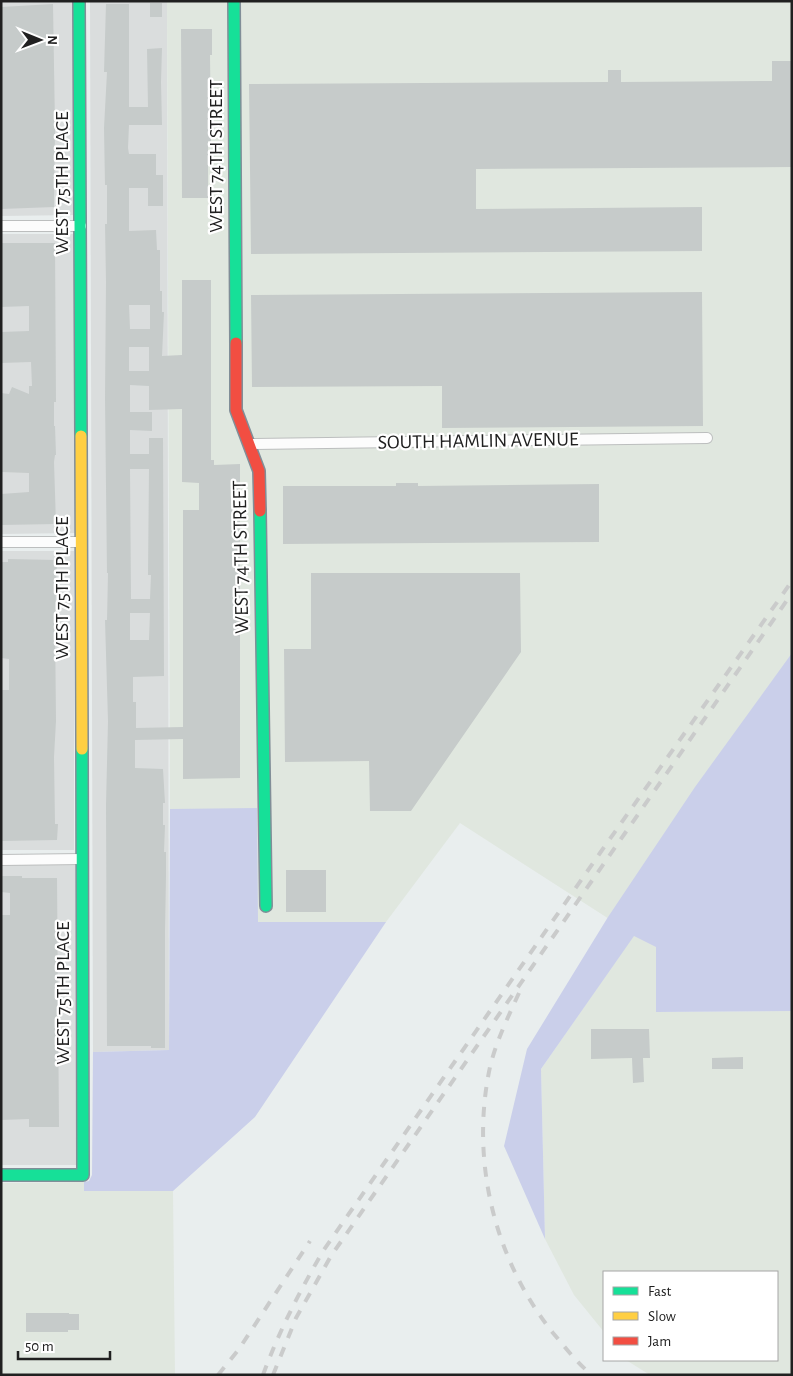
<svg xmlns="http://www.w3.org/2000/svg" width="793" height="1376" font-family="'Alegreya Sans',sans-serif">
<rect width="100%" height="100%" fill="#e9eeee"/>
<g fill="#dadddd">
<polygon points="1,1 74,1 75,215 1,216"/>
<polygon points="90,1 167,1 169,1050 93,1052"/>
<polygon points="1,234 75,234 75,533 1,534"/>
<rect x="1" y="551" width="73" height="299"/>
<polygon points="1,865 75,865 76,1165 1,1165"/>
</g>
<g fill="#e0e7df">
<polygon points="167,1 792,1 792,711 656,947 657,1012 792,1011 792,1375 650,1375 626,1360 777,1360 777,1272 604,1272 604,1332 574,1295 545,1239 541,1069 634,935 460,823 386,922 257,923 257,809 170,809"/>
<polygon points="84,1182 84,1191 173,1191 175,1375 1,1375 1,1183"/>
</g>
<g fill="#cacfea">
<polygon points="792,653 792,1011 656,1012 656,947 634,936 541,1069 545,1239 504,1146 527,1049 608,917 695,787"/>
<polygon points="257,808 258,922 386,922 255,1117 173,1191 84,1191 84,1182 89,1181 92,1175 93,1052 169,1050 170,809"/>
</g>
<g fill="#c6cbca" fill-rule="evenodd">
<rect x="150" y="3" width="12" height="14"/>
<polygon points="53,4 55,127 54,207 1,209 1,7"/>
<path d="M 106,4 L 129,4 L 129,107 L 148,107 L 147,49 L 162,48 L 161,82 L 162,125 L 129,125 L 128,148 L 129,154 L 156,154 L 156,175 L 163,175 L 163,206 L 148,206 L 148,188 L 129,188 L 129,231 L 156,230 L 157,250 L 160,250 L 160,291 L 162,291 L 162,312 L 164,312 L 162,356 L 182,355 L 182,280 L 211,280 L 211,460 L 214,460 L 214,465 L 240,464 L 240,778 L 183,779 L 183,739 L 135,740 L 135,768 L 163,769 L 165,803 L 163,803 L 163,825 L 165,825 L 164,852 L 166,852 L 166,876 L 165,931 L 165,1048 L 151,1048 L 151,1046 L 107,1046 L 106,805 L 108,721 L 105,620 L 107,620 L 108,573 L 107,573 L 105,398 L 106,282 L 105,224 L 107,224 L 107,185 L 105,185 L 104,128 L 107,72 L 104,72 ZM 129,305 L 150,305 L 150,329 L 130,329 ZM 129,347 L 149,347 L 149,371 L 129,371 ZM 130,385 L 149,386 L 149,410 L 182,409 L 182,482 L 199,483 L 199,510 L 183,510 L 183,727 L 136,728 L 136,702 L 133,702 L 133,677 L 164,676 L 163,438 L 149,438 L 149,454 L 130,454 L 130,430 L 152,431 L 152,412 L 130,412 ZM 130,469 L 149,469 L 148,575 L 151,575 L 150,599 L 131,599 ZM 130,613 L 150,613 L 149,640 L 130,640 Z"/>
<polygon points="181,29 212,29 212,55 210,55 211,142 208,141 208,198 182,198"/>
<polygon points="772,61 792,61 792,167 476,169 476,209 702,207 702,251 251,254 249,84 608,82 608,70 621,70 621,82 772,81"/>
<polygon points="1,243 55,243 56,402 54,402 54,426 55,426 56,455 55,455 54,462 56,524 1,525 1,494 29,492 29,473 2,472 1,393 9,394 12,387 29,394 29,386 32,386 31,362 1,363 1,332 29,331 29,306 1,307"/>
<polygon points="702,292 703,426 442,428 442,386 252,387 251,295"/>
<polygon points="396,483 418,483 418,486 599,484 599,542 283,544 283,486 396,486"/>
<polygon points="8,559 57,560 55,622 56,721 54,757 55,824 58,824 57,840 1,841 1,690 9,690 9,659 1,658 1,562 8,562"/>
<polygon points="311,573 520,573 521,652 411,811 370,811 369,761 285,762 284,649 311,649"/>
<rect x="286" y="870" width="40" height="42"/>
<polygon points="1,876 22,876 22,878 57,878 59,1127 29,1127 29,1119 1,1120 1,915 10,915 10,893 1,892"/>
<polygon points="591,1029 649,1029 650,1058 643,1058 644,1082 633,1083 632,1058 591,1059"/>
<polygon points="743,1057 743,1069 712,1069 712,1058"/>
<polygon points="26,1313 69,1313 69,1314 79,1314 79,1330 68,1330 68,1332 26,1332"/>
</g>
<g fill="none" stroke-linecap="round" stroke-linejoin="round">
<g stroke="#bcbebe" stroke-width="12">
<g id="street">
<polyline points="1,226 81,226"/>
<polyline points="249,444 707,438"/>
<polyline points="1,542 80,542"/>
<polyline points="1,860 82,859"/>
</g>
</g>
<g stroke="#818e98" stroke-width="14">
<g id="fast">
<polyline points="79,1 81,436"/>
<polyline points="234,1 236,343"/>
<polyline points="260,511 266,906"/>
<polyline points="1,1175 83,1175 82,749"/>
</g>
</g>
<g stroke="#818e98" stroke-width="14">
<polyline id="slow" points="81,436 82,749"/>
</g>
<g stroke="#818e98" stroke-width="14">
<polyline id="jam" points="236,343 236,410 259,471 260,511"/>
</g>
<use href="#street" stroke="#fcfcfc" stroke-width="10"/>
<use href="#fast" stroke="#16e098" stroke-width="11"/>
<use href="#slow" stroke="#ffcf43" stroke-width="11"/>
<use href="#jam" stroke="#f24e42" stroke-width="11"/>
<g stroke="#cacbcb" stroke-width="4" stroke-dasharray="10 10" stroke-linecap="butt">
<path d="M 519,993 C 508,1017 496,1042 490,1067 C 470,1160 494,1259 553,1333 C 565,1347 577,1363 592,1375"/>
<polyline points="218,1375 239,1349 310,1241"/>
<path d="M 263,1375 C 279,1331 300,1291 323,1251 L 600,853 L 792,581"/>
<polyline points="273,1375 296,1318 331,1256 792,593"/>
</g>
</g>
<g text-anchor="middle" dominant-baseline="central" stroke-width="4.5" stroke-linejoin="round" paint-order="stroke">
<g font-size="20" fill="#202020" stroke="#fff">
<text transform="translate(216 156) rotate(-90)">WEST 74TH STREET</text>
<text transform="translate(62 183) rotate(-90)">WEST 75TH PLACE</text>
<text transform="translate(478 441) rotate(-1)">SOUTH HAMLIN AVENUE</text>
<text transform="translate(241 557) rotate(-91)">WEST 74TH STREET</text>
<text transform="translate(62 588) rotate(-90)">WEST 75TH PLACE</text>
<text transform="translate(63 993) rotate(-90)">WEST 75TH PLACE</text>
</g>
</g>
<rect width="793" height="1376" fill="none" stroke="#202020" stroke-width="5"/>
<rect x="603" y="1271" width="175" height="90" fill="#ffffff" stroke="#a6a6a6"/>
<rect x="613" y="1287" width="25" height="8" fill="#16e098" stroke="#a6a6a6"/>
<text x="648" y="1296" font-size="15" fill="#202020">Fast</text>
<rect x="613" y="1312" width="25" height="8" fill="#ffcf43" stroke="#a6a6a6"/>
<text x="648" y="1321" font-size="15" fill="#202020">Slow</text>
<rect x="613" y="1337" width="25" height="8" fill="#f24e42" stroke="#a6a6a6"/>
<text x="648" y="1346" font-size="15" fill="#202020">Jam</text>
<g transform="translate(40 40) rotate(91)" stroke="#ffffff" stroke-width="4" paint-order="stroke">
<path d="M0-4L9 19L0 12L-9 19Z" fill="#202020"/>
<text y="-8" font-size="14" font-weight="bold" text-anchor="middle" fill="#202020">N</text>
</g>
<path d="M18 1351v8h92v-8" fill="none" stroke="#202020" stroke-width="2.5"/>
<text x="25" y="1351" font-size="15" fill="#202020" stroke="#ffffff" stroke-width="4" paint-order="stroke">50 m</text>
</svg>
